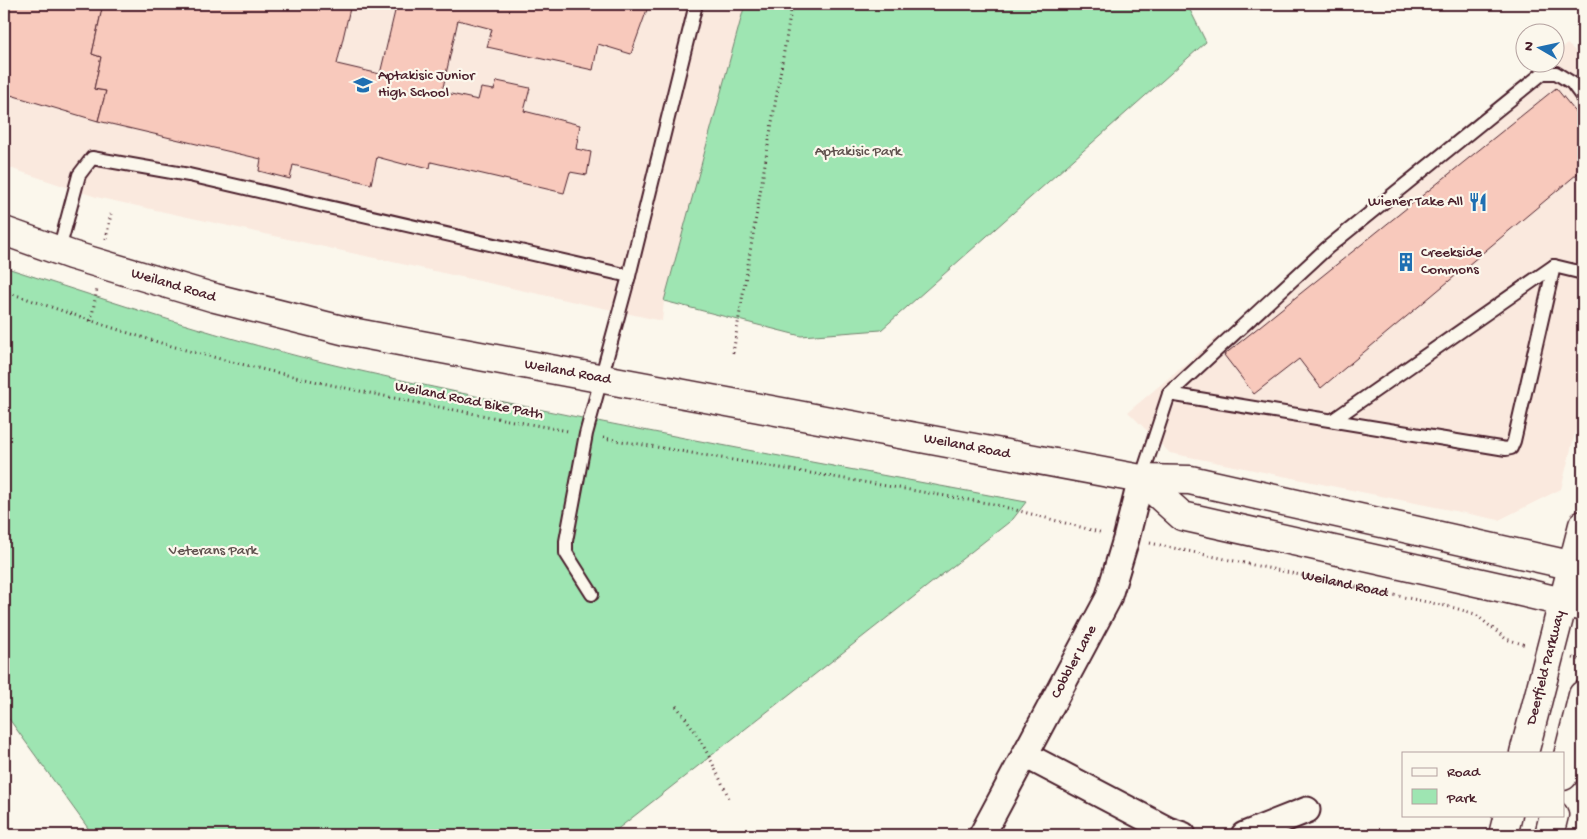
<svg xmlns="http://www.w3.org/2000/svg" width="1587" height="839" font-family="'Gochi Hand',sans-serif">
<rect width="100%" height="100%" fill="#fbf7ec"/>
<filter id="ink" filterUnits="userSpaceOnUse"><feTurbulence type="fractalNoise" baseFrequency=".02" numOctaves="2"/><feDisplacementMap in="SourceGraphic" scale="10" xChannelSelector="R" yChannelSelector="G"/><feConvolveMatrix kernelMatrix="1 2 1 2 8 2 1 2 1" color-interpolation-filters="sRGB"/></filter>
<g filter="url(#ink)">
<g fill="#fae9de">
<polygon points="4,4 745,4 664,301 662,321 96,197 4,166"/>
<polygon points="1567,44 1583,57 1583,401 1561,489 1499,520 1170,453 1128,412 1545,63 1554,62 1555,55"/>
</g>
<g fill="#9ee5b2" stroke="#74826e">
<polygon points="745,4 1187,4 1206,42 881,330 801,336 664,301"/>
<path d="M 4,267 C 116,303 228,341 343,367 C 569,419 798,459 1026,502 L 1013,519 L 610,835 L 93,835 L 4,712 Z"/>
</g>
<g fill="#f8c9bc" stroke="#4a1f2b">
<polygon points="4,4 103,4 92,54 101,57 94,89 106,91 98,121 4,93"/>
<polygon points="103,4 351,4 337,64 380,74 396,7 379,4 649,4 631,54 598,44 593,70 487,47 492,29 458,20 442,92 478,100 481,88 494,90 497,81 530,88 524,111 580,125 576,149 591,152 587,175 570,172 564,193 431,162 430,168 408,163 407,165 377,157 371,184 293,165 290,179 259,171 261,159 98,121 106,91 94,89 101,57 92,54"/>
<polygon points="1556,88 1583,121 1583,169 1321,388 1299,359 1254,394 1224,355"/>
</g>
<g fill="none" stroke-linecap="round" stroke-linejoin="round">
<g stroke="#4a1f2b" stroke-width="16">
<g id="service">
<polyline points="59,250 79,175 92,158 189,175 629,276"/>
<polyline points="1169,394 1327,248 1543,73 1556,73 1572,83 1583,98"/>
<polyline points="1333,420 1554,266"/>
<polyline points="1141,479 1169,394 1506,449 1511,448 1514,441 1554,266 1583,273"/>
<polyline points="592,594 566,553 566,541 586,434 629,276 696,4"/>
</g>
</g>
<g stroke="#4a1f2b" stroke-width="29">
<g id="minor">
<polyline points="1025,755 1168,830 1183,835"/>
<path id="s2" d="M 982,835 L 1108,599 L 1126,539 L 1141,479"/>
<polyline points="1244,835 1307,810"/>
</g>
</g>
<g stroke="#4a1f2b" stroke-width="31">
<g id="secondary">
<path id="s3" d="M 4,231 L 71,255 L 215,298 L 346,331 L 1141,479 L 1190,480 L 1583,568"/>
<polyline points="1141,479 1182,516 1517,591 1583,607"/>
<path id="s4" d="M 1524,753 L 1583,525"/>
<polyline points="1563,776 1583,695"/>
<polyline points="1503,835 1508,815"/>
<polyline points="1549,835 1554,815"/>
</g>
</g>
<g stroke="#4a1f2b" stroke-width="3" stroke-dasharray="1 4" stroke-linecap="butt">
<polyline points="106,239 111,214"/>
<path d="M 4,291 C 70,313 137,338 205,355 C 325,386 446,409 568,431"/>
<polyline points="91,321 97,289"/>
<polyline points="733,353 792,4"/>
<polyline points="603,438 993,504 1103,533"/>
<path id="s1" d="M 1150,543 L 1455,608 L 1475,614 L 1506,639 L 1526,645"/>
<polyline points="1573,658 1583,661"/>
<path d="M 676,706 C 701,735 714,767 730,800"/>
</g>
<use href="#service" stroke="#fbf7ec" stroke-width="12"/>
<use href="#minor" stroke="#fbf7ec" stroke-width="25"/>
<use href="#secondary" stroke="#fbf7ec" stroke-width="28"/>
</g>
</g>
<defs>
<g id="school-bare" transform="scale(1.5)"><path d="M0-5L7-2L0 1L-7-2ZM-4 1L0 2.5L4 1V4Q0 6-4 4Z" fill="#1f6fb2" stroke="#fbf7ec" stroke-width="2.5" paint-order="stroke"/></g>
<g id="restaurant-bare" transform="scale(1.5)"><path d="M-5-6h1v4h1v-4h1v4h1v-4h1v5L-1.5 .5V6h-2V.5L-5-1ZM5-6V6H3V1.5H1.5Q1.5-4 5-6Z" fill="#1f6fb2" stroke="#fbf7ec" stroke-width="2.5" paint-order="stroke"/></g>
<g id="building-bare" transform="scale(1.5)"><path d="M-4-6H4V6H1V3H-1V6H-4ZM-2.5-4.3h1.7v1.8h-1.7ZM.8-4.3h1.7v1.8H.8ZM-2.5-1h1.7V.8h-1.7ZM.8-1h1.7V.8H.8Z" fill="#1f6fb2" stroke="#fbf7ec" stroke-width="2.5" paint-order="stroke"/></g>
</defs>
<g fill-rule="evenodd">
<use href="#school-bare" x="363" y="85"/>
<use href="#restaurant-bare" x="1478" y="202"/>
<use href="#building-bare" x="1406" y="262"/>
</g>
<g text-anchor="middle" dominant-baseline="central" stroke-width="4.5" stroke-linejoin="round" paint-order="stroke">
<g font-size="15" fill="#4a1f2b" stroke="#fbf7ec" text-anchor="start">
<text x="378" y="76">Aptakisic Junior<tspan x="378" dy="17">High School</tspan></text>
<text x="1463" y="202" text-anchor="end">Wiener Take All</text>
<text x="1421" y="253">Creekside<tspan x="1421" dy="17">Commons</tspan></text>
</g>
<g font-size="15" fill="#5f504d" stroke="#fbf7ec">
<text x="858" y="152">Aptakisic Park</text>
<text x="213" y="551">Veterans Park</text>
</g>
<g font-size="15" fill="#4a1f2b" stroke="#fbf7ec">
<text stroke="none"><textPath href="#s3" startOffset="178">Weiland Road</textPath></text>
<text stroke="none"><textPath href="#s3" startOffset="582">Weiland Road</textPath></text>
<text transform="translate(469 401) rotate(11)">Weiland Road Bike Path</text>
<text stroke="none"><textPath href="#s3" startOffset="988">Weiland Road</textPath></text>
<text stroke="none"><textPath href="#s1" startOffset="199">Weiland Road</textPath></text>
<text stroke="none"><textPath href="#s2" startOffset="196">Cobbler Lane</textPath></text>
<text stroke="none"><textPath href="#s4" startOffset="88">Deerfield Parkway</textPath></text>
</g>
</g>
<rect width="1587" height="839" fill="none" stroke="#fbf7ec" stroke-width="20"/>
<rect x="10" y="10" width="1567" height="819" fill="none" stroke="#4a1f2b" stroke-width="2" filter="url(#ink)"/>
<rect x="1402" y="752" width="162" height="65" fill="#fbf7ec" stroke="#b4a19f"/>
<rect x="1412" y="768" width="25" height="8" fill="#fbf7ec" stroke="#b4a19f"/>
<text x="1447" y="776" font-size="15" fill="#4a1f2b">Road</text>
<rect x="1412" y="789" width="25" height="15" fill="#9ee5b2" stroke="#b4a19f"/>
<text x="1447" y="802" font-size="15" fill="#4a1f2b">Park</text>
<g transform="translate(1540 48) rotate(279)"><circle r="24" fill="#fbf7ec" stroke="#b4a19f"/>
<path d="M0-4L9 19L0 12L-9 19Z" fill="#1f6fb2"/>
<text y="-8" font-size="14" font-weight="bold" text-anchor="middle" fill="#4a1f2b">N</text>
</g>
</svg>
